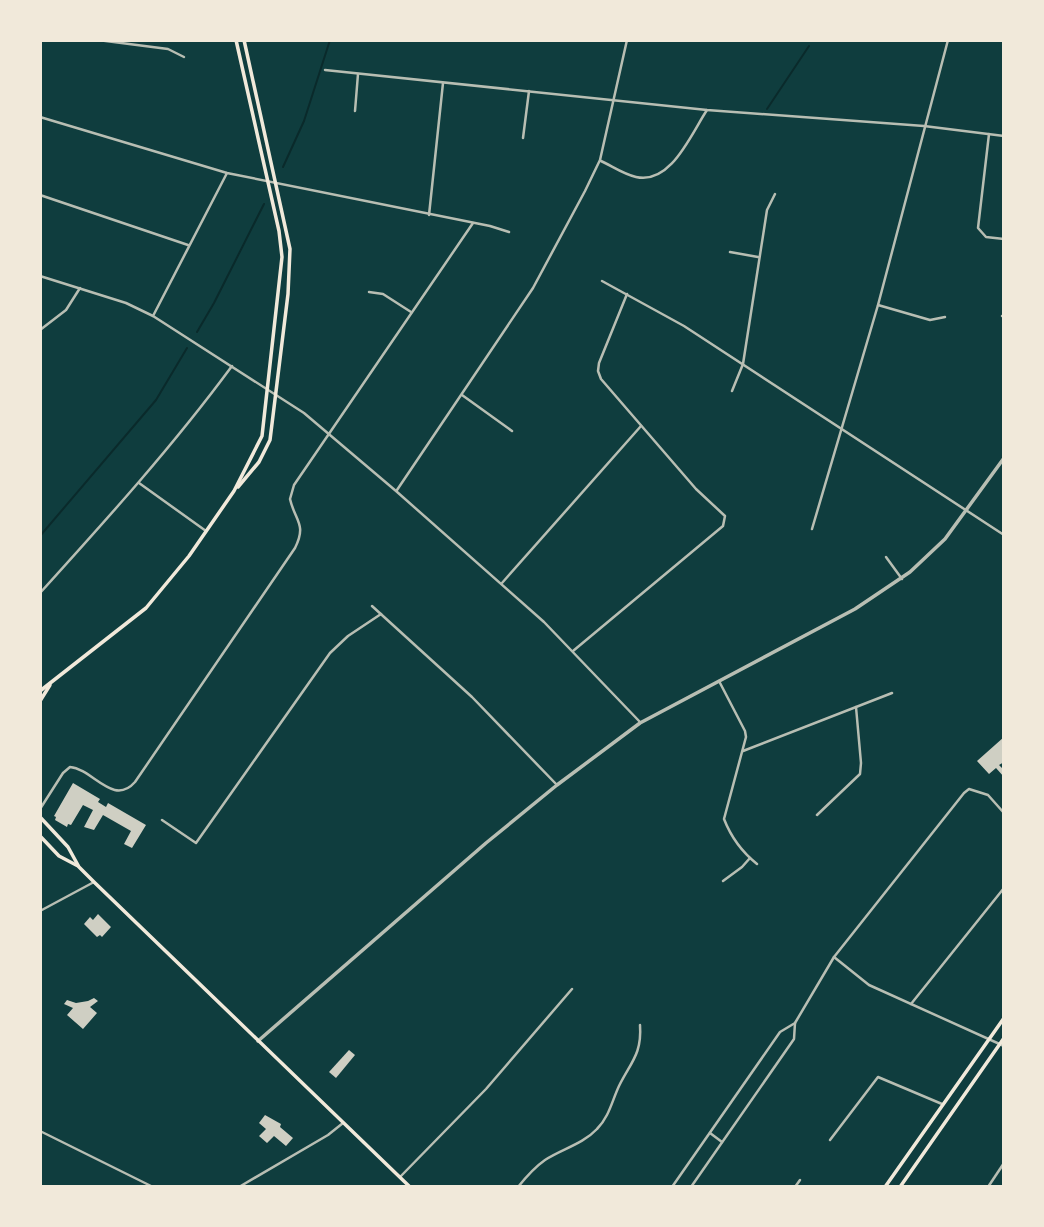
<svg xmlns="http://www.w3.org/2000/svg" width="1044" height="1227" font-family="'PT Sans Narrow',sans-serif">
<rect width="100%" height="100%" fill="#0f3d3e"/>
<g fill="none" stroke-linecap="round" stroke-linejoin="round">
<g stroke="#0a2a2b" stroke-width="2">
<polyline points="767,109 809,46"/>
<polyline points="283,167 304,121 330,40"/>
<polyline points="197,332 214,303 264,204"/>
<polyline points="40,536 156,400 187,348"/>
</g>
</g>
<g fill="#cfcfc3">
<polygon points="1004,737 1004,762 999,765 1004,770 1004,777 996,768 989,774 977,761"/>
<polygon points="73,783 100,799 98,802 106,807 108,803 146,825 132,848 124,844 131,831 103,815 94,830 84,827 93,810 83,805 71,825 68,824 67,827 55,820 56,817 54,816"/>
<polygon points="98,914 111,927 102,937 100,935 97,937 84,924 90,917 93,920"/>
<polygon points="94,998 98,1001 90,1007 97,1013 83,1029 67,1015 73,1008 64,1004 67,1000 76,1003 88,1001"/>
<polygon points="349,1050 355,1055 336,1078 329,1072"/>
<polygon points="265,1115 281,1124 280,1127 293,1138 286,1146 274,1136 267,1143 259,1136 266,1129 259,1123"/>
</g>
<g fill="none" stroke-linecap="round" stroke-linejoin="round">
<g stroke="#b8beb3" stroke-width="2.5">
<polyline points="98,40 168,49 184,57"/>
<polyline points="325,70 707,110 924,126 1004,136"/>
<polyline points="355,111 358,74"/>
<polyline points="40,117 227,173 490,226 509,232"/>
<polyline points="989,134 978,228 986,237 1004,239"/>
<polyline points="523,138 529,91"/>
<path d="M 601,161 C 612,166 623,174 636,177 C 671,185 691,134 707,110"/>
<polyline points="40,195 188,245"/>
<polyline points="429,215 443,83"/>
<polyline points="730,252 758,257"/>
<polyline points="40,276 126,303 153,316 304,413 396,491 544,622 640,722"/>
<polyline points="602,281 684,326 1004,535"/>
<polyline points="369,292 383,294 411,312"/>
<polyline points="878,305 930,320 945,317"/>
<polyline points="153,316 227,173"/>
<polyline points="1002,316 1004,316"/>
<polyline points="40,330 66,310 80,288"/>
<polyline points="732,391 743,364 767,210 775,194"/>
<polyline points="462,395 512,431"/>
<polyline points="139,483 206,531"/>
<polyline points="397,490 533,288 585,191 600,160 627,40"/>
<polyline points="812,529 878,305 948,40"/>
<polyline points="886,557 902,579"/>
<polyline points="502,583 641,426"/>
<path d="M 40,593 C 107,519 173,446 232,366"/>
<polyline points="372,606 472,697 557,785"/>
<polyline points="573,651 723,526 725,516 696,489 601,379 598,371 599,363 627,294"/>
<path d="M 719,681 L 745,731 L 746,737 L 724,819 C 731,837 742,852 757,864"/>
<polyline points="743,751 892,693"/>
<path d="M 40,809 L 63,773 L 70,767 C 93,769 113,807 135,782 L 295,548 C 307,524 295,521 290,499 L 294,485 L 473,223"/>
<polyline points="817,815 860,774 861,763 856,707"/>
<polyline points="162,820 196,843 330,653 348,636 381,614"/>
<polyline points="723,881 742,867 750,858"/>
<polyline points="40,911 94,882"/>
<polyline points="834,957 869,985 1004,1046"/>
<polyline points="911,1004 1004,888"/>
<polyline points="40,1131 153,1187"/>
<polyline points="710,1133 722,1142"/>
<polyline points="830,1140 878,1077 942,1104"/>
<polyline points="400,1177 486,1089 572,989"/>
<polyline points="239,1187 328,1135 343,1123"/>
<path d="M 518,1187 C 526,1177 535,1167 545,1160 C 562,1149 583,1144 597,1129 C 609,1117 612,1101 619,1086 C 631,1062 642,1054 640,1025"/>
<polyline points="672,1187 780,1032 795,1023 834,957 964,793 969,789 988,795 1004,813"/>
<polyline points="691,1187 794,1039 795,1023"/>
<polyline points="795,1187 800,1180"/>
<polyline points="988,1187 1004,1163"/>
</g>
<polyline stroke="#b8beb3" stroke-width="3.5" points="258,1041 486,843 557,785 640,723 855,609 910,572 945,539 1004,458"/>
<g stroke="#f1e9da" stroke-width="3.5">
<polyline points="238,487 259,462 270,440 288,294 290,249 244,40"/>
<polyline points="40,691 146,608 189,556 234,491 262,436 282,257 279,231 236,40"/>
<polyline points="40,701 50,685"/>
<polyline points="40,817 68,847 79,867 94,882 410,1187"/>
<polyline points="40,836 59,856 78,866"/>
<polyline points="885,1187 1004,1018"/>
<polyline points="900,1187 1004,1038"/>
</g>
</g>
<rect width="1044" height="1227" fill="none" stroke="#f1e9da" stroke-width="84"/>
</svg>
